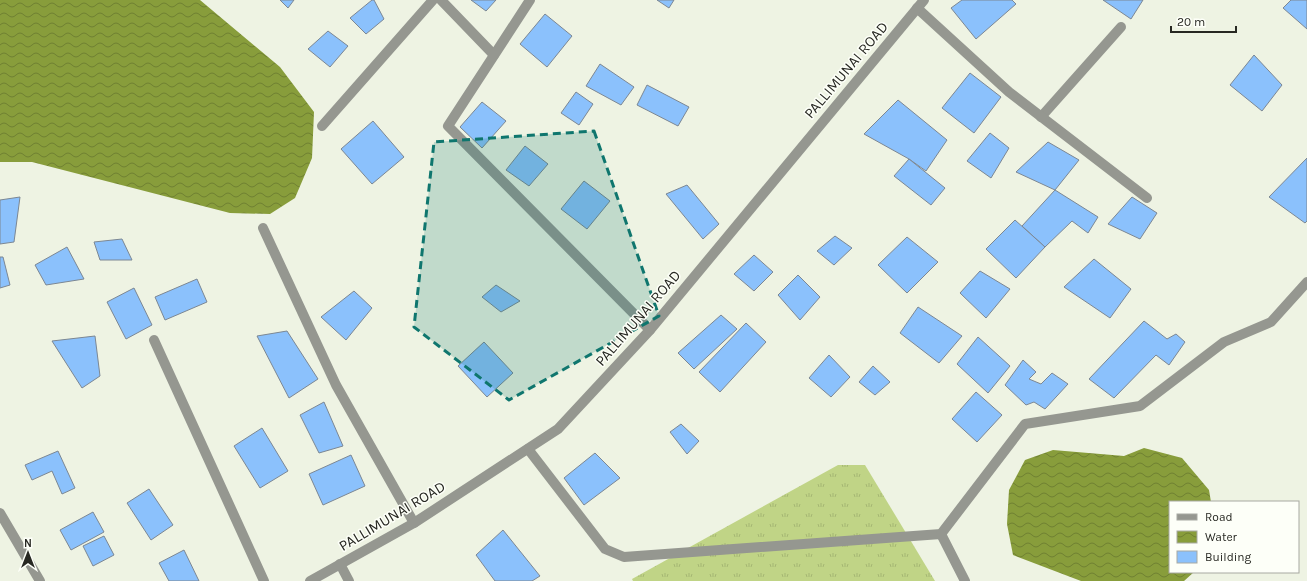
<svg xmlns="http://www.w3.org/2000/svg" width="1307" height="581" font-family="Karla,sans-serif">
<defs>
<pattern id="grass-tufts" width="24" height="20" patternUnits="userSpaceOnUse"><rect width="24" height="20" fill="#c0d486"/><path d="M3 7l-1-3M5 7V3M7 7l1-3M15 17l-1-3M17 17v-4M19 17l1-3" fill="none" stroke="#a5b673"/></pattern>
<pattern id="water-waves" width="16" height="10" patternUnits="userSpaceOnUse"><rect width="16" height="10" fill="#889d3b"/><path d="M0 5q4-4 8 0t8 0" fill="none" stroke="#6f8031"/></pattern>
</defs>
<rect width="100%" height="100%" fill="#eef3e3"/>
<polygon fill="url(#grass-tufts)" points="838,465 865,465 935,581 633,581 632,579"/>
<g fill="url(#water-waves)">
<polygon points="0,0 200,0 280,67 314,112 312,158 295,198 270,214 230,213 32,162 0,162"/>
<polygon points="1144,448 1182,458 1209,490 1211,502 1170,502 1170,572 1194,572 1184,581 1081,581 1013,555 1007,524 1009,490 1025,460 1053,450 1124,456"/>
</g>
<g fill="#8bc1fc" stroke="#7c8793">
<polygon points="280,0 294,0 288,8"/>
<polygon points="372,0 374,0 384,19 366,34 350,18"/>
<polygon points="471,0 496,0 486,11"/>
<polygon points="657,0 674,0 669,8"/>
<polygon points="962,0 1012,0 1016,4 976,39 951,8"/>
<polygon points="1103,0 1143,0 1131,19"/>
<polygon points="1291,0 1307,0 1307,29 1283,8"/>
<polygon points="545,14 572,36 547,67 520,44"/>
<polygon points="328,31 348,46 330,67 308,49"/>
<polygon points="1254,55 1282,85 1262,111 1230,85"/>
<polygon points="600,64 634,87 621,105 586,86"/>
<polygon points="970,73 1001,97 974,133 942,108"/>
<polygon points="647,85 689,107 678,126 637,105"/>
<polygon points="576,92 593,104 579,125 561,113"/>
<polygon points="898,100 947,140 926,171 909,159 864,134"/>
<polygon points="482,102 506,121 482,148 460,127"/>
<polygon points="373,121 404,157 372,184 341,149"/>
<polygon points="990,133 1009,148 991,178 967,161"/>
<polygon points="1048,142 1079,160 1055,190 1016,172"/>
<polygon points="525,146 548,164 529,186 506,170"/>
<polygon points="1307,158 1307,221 1305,223 1269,197"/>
<polygon points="909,159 945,188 931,205 894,176"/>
<polygon points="584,181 610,201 587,229 561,209"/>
<polygon points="687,185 719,224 703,239 666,194"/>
<polygon points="1055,190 1098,217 1088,233 1072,221 1045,247 1022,226"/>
<polygon points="20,197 14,242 0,244 0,200"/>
<polygon points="1132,197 1157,213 1140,239 1108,224"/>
<polygon points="1015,220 1045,247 1016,278 986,249"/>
<polygon points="835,236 852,248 834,265 817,251"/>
<polygon points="907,237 938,262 907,293 878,265"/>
<polygon points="122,239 132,260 100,260 94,242"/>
<polygon points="67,247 84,279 46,285 35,265"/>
<polygon points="754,255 773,272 754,291 734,274"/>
<polygon points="0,257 3,257 10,285 0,288"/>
<polygon points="1094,259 1131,289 1110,318 1064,287"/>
<polygon points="980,271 1010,289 986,318 960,293"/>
<polygon points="798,275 820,297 800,320 778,295"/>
<polygon points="197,279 207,302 165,320 155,297"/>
<polygon points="496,285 520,301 501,312 482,297"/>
<polygon points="134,288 152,325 126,339 107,302"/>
<polygon points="354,291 372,308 346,340 321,317"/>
<polygon points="918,307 962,336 939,363 900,333"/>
<polygon points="721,315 737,329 694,369 678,353"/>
<polygon points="1144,321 1167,339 1176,334 1185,342 1169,365 1156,355 1114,398 1089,379"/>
<polygon points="746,323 766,342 720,392 699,372"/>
<polygon points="287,331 318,379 289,398 257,336"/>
<polygon points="95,336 100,376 82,388 52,341"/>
<polygon points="978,337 1010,366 988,393 957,364"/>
<polygon points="484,342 513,373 487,397 458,366"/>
<polygon points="829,355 850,377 831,397 809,378"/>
<polygon points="1023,360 1036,372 1029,379 1041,384 1052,373 1068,384 1045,409 1034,402 1026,405 1005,385"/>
<polygon points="873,366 890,382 875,395 859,382"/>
<polygon points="976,392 1002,415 977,442 952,419"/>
<polygon points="324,402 343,446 319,453 300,415"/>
<polygon points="681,424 699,441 687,454 670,432"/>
<polygon points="262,428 288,471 260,488 234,446"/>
<polygon points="58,451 75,488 62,494 52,471 32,480 25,465"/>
<polygon points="595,453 620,478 584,505 564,478"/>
<polygon points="351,455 365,486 323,505 309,474"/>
<polygon points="149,489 173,525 151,540 127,503"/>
<polygon points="93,512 104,532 71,550 60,530"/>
<polygon points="503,530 540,576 532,581 495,581 476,555"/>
<polygon points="104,536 114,555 93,566 83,546"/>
<polygon points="184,550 199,581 169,581 159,563"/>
</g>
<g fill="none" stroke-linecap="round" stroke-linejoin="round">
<polyline stroke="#959790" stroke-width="10" points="1041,117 1121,27"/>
<g stroke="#959790" stroke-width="10">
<polyline points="441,0 494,55"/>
<polyline points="530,0 448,126 650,330"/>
<polyline points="917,8 1009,92 1147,198"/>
<polyline points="322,126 433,0"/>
<polyline points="263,228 336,385 414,523"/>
<polyline points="154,340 264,581"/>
<polyline points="528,449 605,549 624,557 941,534 1025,424 1140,406 1224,342 1271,322 1307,282"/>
<polyline points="0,513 40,581"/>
<polyline points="941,534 965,581"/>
<polyline points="340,564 349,581"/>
<polyline points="310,581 414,523 558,429 650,330 924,0"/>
</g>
</g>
<path fill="#0f766e" fill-opacity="0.2" stroke="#0f766e" stroke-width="3" stroke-dasharray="8 5" stroke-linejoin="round" d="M 594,131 L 659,316 L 509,400 L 414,327 L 434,142 Z"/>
<g text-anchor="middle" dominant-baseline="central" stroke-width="3" stroke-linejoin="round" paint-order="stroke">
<g font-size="15" fill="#272822" stroke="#fdfff8">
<text transform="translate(846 70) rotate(-50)">PALLIMUNAI ROAD</text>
<text transform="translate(638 318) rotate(-49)">PALLIMUNAI ROAD</text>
<text transform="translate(392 516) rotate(-31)">PALLIMUNAI ROAD</text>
</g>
</g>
<rect x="1169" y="501" width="130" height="72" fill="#fdfff8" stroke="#a7a9a2"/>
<rect x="1177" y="514" width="20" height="6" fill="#959790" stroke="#a7a9a2"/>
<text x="1205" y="521" font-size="12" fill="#272822">Road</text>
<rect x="1177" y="531" width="20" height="12" fill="url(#water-waves)" stroke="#a7a9a2"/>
<text x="1205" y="541" font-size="12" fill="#272822">Water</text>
<rect x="1177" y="551" width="20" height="12" fill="#8bc1fc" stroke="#a7a9a2"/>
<text x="1205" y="561" font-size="12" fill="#272822">Building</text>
<g transform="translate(28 553)" stroke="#fdfff8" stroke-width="3" paint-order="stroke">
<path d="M0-3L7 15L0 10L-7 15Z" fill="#272822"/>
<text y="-6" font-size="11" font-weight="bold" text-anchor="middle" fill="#272822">N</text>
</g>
<path d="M1171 26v6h65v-6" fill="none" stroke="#272822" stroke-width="2"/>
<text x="1177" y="26" font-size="12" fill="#272822" stroke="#fdfff8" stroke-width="3" paint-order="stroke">20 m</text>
</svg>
